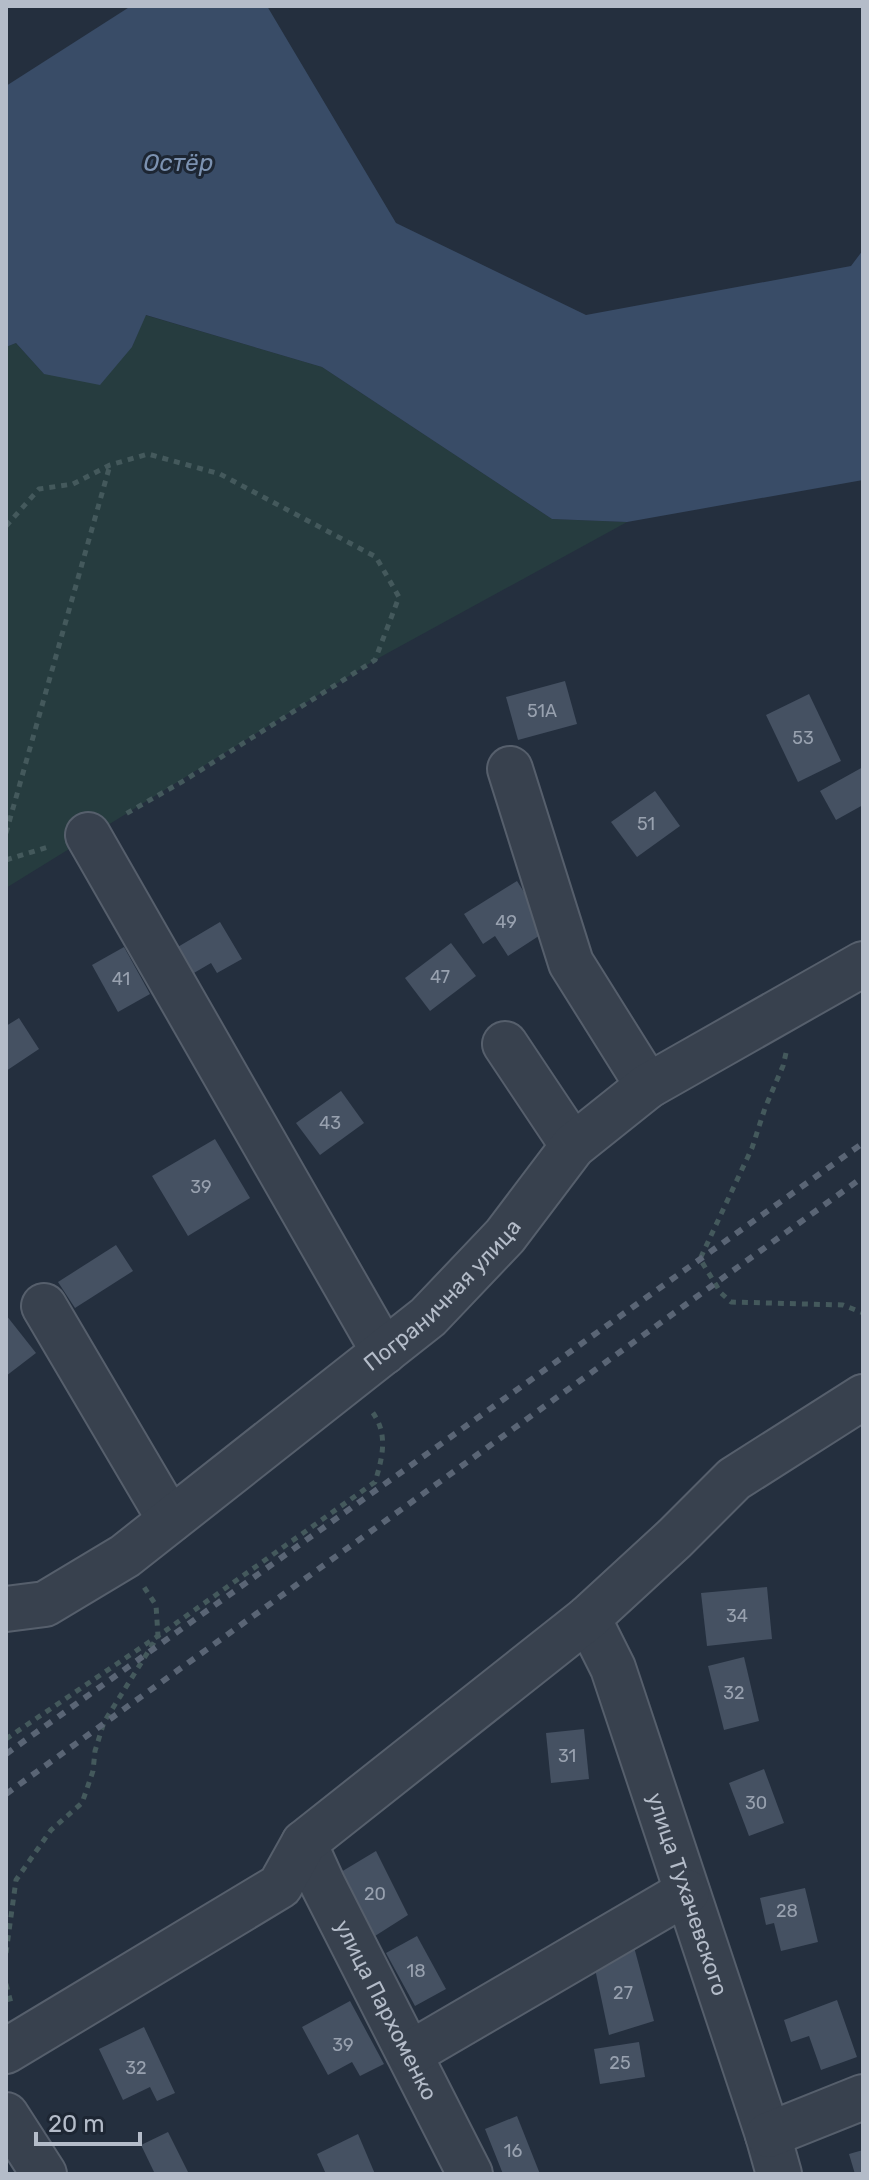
<svg xmlns="http://www.w3.org/2000/svg" width="869" height="2180" font-family="Rubik,sans-serif">
<rect width="100%" height="100%" fill="#242f3e"/>
<polygon fill="#263c3f" points="145,315 322,367 552,519 627,522 375,660 6,888 6,347 16,343 44,374 132,347"/>
<polygon fill="#394c67" points="131,6 267,6 396,223 586,315 851,266 863,250 863,480 627,522 552,519 322,367 146,315 132,347 100,385 44,374 16,343 6,347 6,86"/>
<g fill="#455162">
<polygon points="565,681 577,724 518,740 506,697"/>
<polygon points="809,694 841,761 798,782 766,715"/>
<polygon points="863,767 863,805 836,820 820,791"/>
<polygon points="655,791 680,826 637,857 611,822"/>
<polygon points="517,881 548,930 508,956 495,936 483,944 464,914"/>
<polygon points="220,922 242,959 217,973 211,963 187,977 171,951"/>
<polygon points="451,943 476,976 430,1011 405,978"/>
<polygon points="124,947 150,994 118,1012 92,965"/>
<polygon points="19,1018 39,1049 6,1071 6,1026"/>
<polygon points="341,1091 364,1123 320,1155 296,1123"/>
<polygon points="215,1139 250,1198 188,1236 152,1176"/>
<polygon points="116,1245 133,1271 75,1308 58,1282"/>
<polygon points="6,1315 36,1353 6,1376"/>
<polygon points="767,1587 772,1639 707,1646 701,1593"/>
<polygon points="744,1657 759,1721 724,1730 708,1666"/>
<polygon points="584,1729 589,1779 551,1783 546,1733"/>
<polygon points="764,1769 784,1823 749,1836 729,1783"/>
<polygon points="376,1851 408,1915 375,1936 341,1872"/>
<polygon points="805,1888 818,1942 781,1951 774,1923 766,1925 760,1898"/>
<polygon points="417,1936 446,1989 415,2006 386,1953"/>
<polygon points="634,1947 654,2021 609,2035 594,1964"/>
<polygon points="837,2000 857,2057 821,2070 809,2036 791,2042 784,2020"/>
<polygon points="350,2001 384,2064 360,2076 352,2062 328,2075 302,2027"/>
<polygon points="144,2027 175,2093 157,2101 150,2087 123,2100 99,2049"/>
<polygon points="639,2042 645,2077 600,2084 594,2049"/>
<polygon points="517,2116 540,2174 503,2174 485,2129"/>
<polygon points="168,2132 189,2174 155,2174 141,2145"/>
<polygon points="358,2134 375,2174 326,2174 317,2154"/>
<polygon points="863,2150 863,2174 855,2174 849,2154"/>
</g>
<g fill="none" stroke-linecap="round" stroke-linejoin="round">
<g stroke="#565f6c" stroke-width="48">
<g id="minor">
<polyline points="510,769 571,963 648,1086"/>
<polyline points="88,835 384,1352"/>
<polyline points="505,1044 573,1146"/>
<polyline points="44,1306 170,1520"/>
<path id="s1" d="M 6,1609 L 45,1604 L 125,1556 L 428,1317 L 505,1236 L 573,1146 L 648,1086 L 863,964"/>
<path id="s2" d="M 588,1618 L 613,1668 L 768,2135 L 779,2174"/>
<path id="s3" d="M 304,1843 L 323,1885 L 470,2174"/>
<polyline points="6,2051 280,1886 304,1843 588,1618 675,1538 734,1479 863,1397"/>
<polyline points="411,2053 687,1892"/>
<polyline points="6,2115 44,2174"/>
<polyline points="768,2135 863,2097"/>
</g>
</g>
<g stroke="#44595c" stroke-width="5" stroke-dasharray="6 6" stroke-linecap="butt">
<polyline points="6,526 39,489 73,484 110,465 148,454 220,474 376,557 399,597 375,660 185,780 122,816"/>
<polyline points="6,833 110,465"/>
<polyline points="6,860 51,846"/>
<polyline points="786,1053 783,1066 765,1108 752,1148 700,1259 721,1293 731,1302 843,1305 863,1313"/>
<path d="M 6,1739 L 158,1636 L 375,1482 C 383,1456 389,1432 370,1409"/>
<polyline points="6,1953 16,1880 51,1830 82,1803 93,1771 95,1751 104,1722 158,1636 156,1605 144,1587"/>
<polyline points="6,1984 11,2003"/>
</g>
<use href="#minor" stroke="#38414e" stroke-width="44"/>
<g stroke="#5a6575" stroke-width="6" stroke-dasharray="8 8" stroke-linecap="butt">
<polyline points="6,1754 863,1143"/>
<polyline points="6,1794 863,1177"/>
</g>
</g>
<g text-anchor="middle" dominant-baseline="central" stroke-width="6" stroke-linejoin="round" paint-order="stroke">
<g font-size="18" fill="#98a1af">
<text x="542" y="711">51А</text>
<text x="803" y="738">53</text>
<text x="646" y="824">51</text>
<text x="506" y="922">49</text>
<text x="440" y="977">47</text>
<text x="121" y="979">41</text>
<text x="330" y="1123">43</text>
<text x="201" y="1187">39</text>
<text x="737" y="1616">34</text>
<text x="734" y="1693">32</text>
<text x="567" y="1756">31</text>
<text x="756" y="1803">30</text>
<text x="375" y="1894">20</text>
<text x="787" y="1911">28</text>
<text x="416" y="1971">18</text>
<text x="623" y="1993">27</text>
<text x="343" y="2045">39</text>
<text x="620" y="2063">25</text>
<text x="136" y="2068">32</text>
<text x="513" y="2151">16</text>
</g>
<g font-size="22" fill="#b4bcc9" stroke="#1d2633">
<text stroke="none"><textPath href="#s1" startOffset="544">Пограничная улица</textPath></text>
<text stroke="none"><textPath href="#s2" startOffset="294">улица Тухачевского</textPath></text>
<text stroke="none"><textPath href="#s3" startOffset="186">улица Пархоменко</textPath></text>
</g>
<g font-size="24" font-style="italic" fill="#7c92b1" stroke="#1d2633">
<text x="178" y="163">Остёр</text>
</g>
</g>
<rect width="869" height="2180" fill="none" stroke="#b4bcc9" stroke-width="16"/>
<path d="M36 2132v12h104v-12" fill="none" stroke="#b4bcc9" stroke-width="4"/>
<text x="48" y="2132" font-size="24" fill="#b4bcc9" stroke="#1d2633" stroke-width="6" paint-order="stroke">20 m</text>
</svg>
